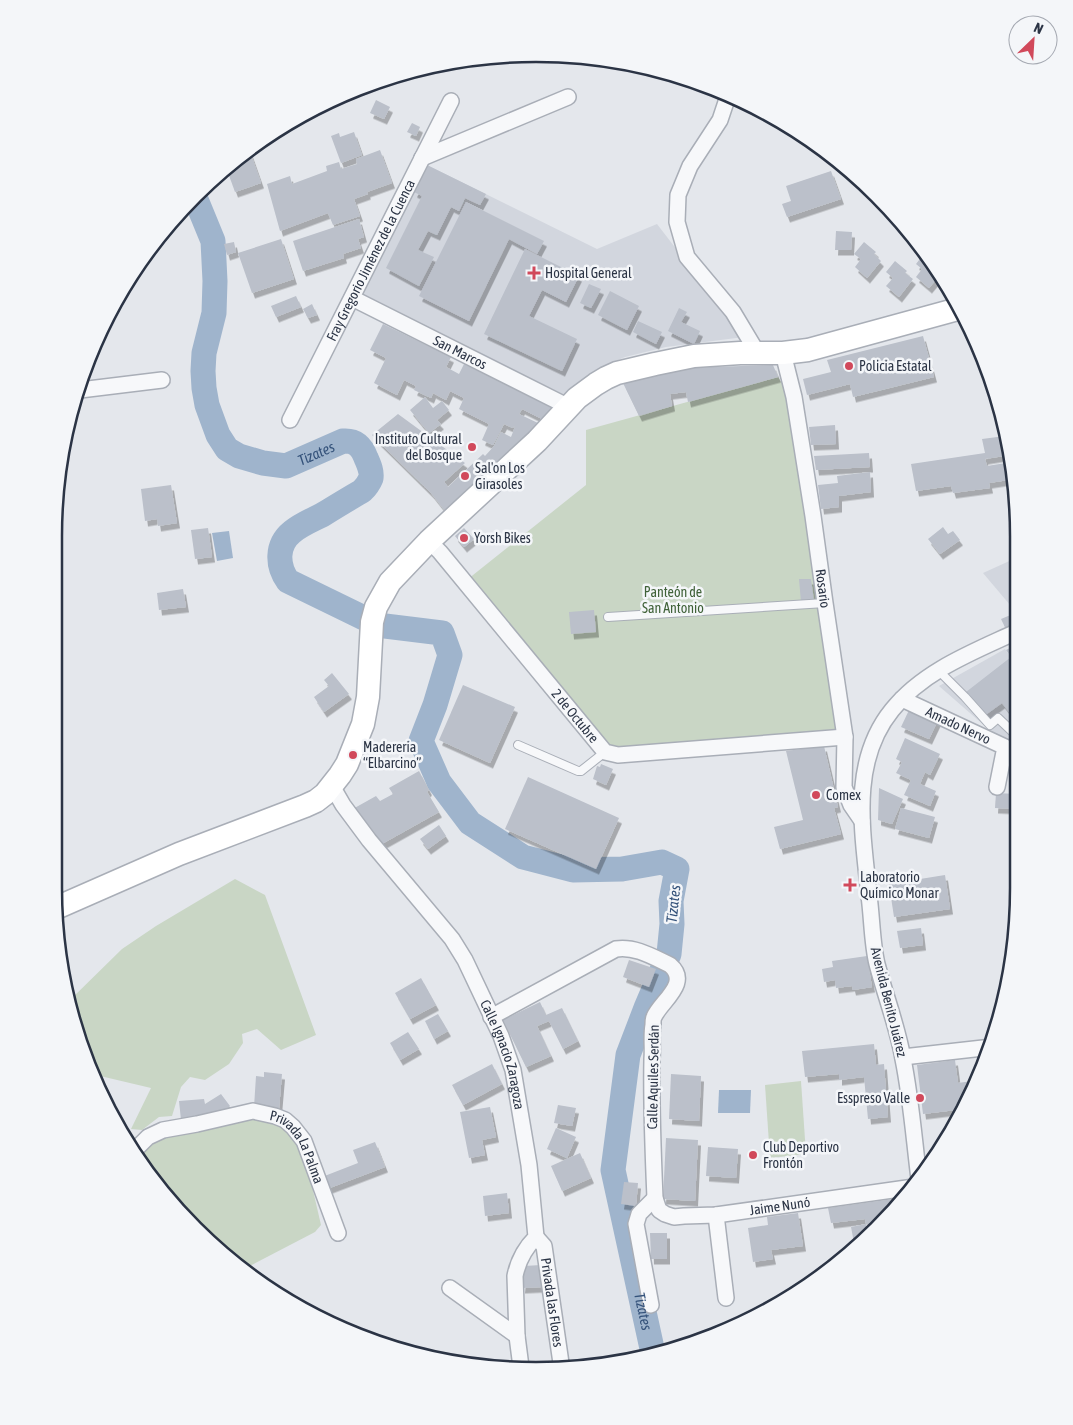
<svg xmlns="http://www.w3.org/2000/svg" width="1073" height="1425" font-family="'Asap Condensed',sans-serif">
<defs>
<filter id="shadow"><feDropShadow dx="3" dy="5.5" stdDeviation="0" flood-color="#0004"/></filter>
</defs>
<rect width="100%" height="100%" fill="#e4e7ec"/>
<g fill="#d2d6de">
<polygon points="427,165 597,249 657,224 744,337 666,347 625,357 613,362 594,372 565,395 361,297"/>
<polygon points="1016,558 1016,612 983,573"/>
<polygon points="1005,649 1016,664 1017,754 939,686"/>
</g>
<g fill="#c9d6c5">
<polygon points="778,377 785,388 839,733 610,749 468,579 586,485 586,430"/>
<polygon points="235,879 265,895 316,1035 281,1050 257,1029 242,1034 243,1043 229,1064 205,1080 190,1077 181,1087 172,1116 159,1117 142,1130 131,1129 151,1088 96,1075 70,1014 69,1001 122,949 156,926"/>
<polygon points="801,1081 806,1154 770,1158 765,1085"/>
<polygon points="253,1115 282,1126 290,1132 306,1160 321,1225 315,1232 244,1269 218,1251 139,1155 159,1135"/>
</g>
<g fill="#9fb4cc">
<polygon points="229,531 233,558 217,561 212,533"/>
<polygon points="719,1090 751,1090 750,1113 718,1113"/>
</g>
<g fill="none" stroke-linecap="round" stroke-linejoin="round">
<g stroke="#9fb4cc" stroke-width="25">
<path id="s1" d="M 197,202 L 213,241 L 215,281 L 214,313 L 204,353 L 203,371 L 204,388 L 207,405 L 218,435 L 227,449 L 239,456 L 263,463 L 286,466 L 343,441 C 356,440 362,447 366,458 C 369,465 372,471 371,478 C 369,483 366,487 362,491 C 348,499 335,507 322,515 C 312,520 300,525 292,532 C 276,545 277,566 288,581 L 366,619"/>
<path id="s2" d="M 385,626 L 442,633 L 450,655 L 435,705 L 421,741 L 439,782 L 470,823 L 523,857 L 573,870 L 622,869 L 662,862 L 677,869 L 671,901 L 672,924 L 669,954 L 646,1008 L 628,1055 L 613,1170 L 653,1353"/>
</g>
</g>
<g fill="#bbc0ca" filter="url(#shadow)">
<polygon points="376,100 390,107 384,119 370,113"/>
<polygon points="412,123 420,127 416,136 407,132"/>
<polygon points="354,132 362,155 341,163 331,136 339,133 340,137"/>
<polygon points="249,149 261,183 235,192 227,170 243,153"/>
<polygon points="380,150 392,183 367,192 368,194 354,199 360,216 333,225 328,213 280,231 267,184 290,176 292,184 327,171 326,166 339,162 341,169 357,164 356,159"/>
<polygon points="427,165 486,194 480,205 465,198 459,211 451,207 437,235 428,231 418,250 434,257 419,286 386,268 422,196 414,192"/>
<polygon points="831,171 841,199 787,217 782,204 791,201 786,186"/>
<polygon points="466,202 544,241 537,254 509,239 469,321 419,296"/>
<polygon points="359,219 364,237 358,239 361,248 343,254 344,258 303,271 293,241"/>
<polygon points="836,231 852,232 851,250 835,250"/>
<polygon points="281,239 294,279 252,293 238,253"/>
<polygon points="234,242 236,252 227,255 224,244"/>
<polygon points="864,242 876,252 874,254 881,261 867,278 855,267 861,259 854,254"/>
<polygon points="525,249 579,276 566,302 542,290 529,316 577,339 562,371 484,334"/>
<polygon points="925,252 939,276 929,288 916,277 922,269 916,264"/>
<polygon points="895,261 907,271 905,273 913,279 899,297 886,286 893,278 886,272"/>
<polygon points="589,284 601,289 591,308 580,303"/>
<polygon points="610,291 639,306 627,330 598,315"/>
<polygon points="296,296 301,307 276,317 271,306"/>
<polygon points="312,304 317,315 308,318 303,309"/>
<polygon points="679,308 687,312 681,322 700,331 694,344 668,331"/>
<polygon points="638,321 662,332 656,344 633,332"/>
<polygon points="383,324 451,357 446,367 459,374 464,364 555,408 544,420 522,409 519,414 540,424 446,512 431,493 372,435 398,414 465,463 444,482 448,487 483,454 485,456 494,446 501,432 511,437 515,427 514,426 513,428 504,424 493,445 482,440 489,424 459,409 464,398 450,391 446,400 433,393 431,398 414,390 416,386 404,380 397,395 374,383 386,358 370,350"/>
<polygon points="923,336 934,377 853,397 850,384 807,395 803,379 831,372 827,360"/>
<polygon points="773,365 778,377 688,402 686,392 670,394 672,406 639,416 623,383 682,368"/>
<polygon points="425,397 433,408 442,401 449,410 437,420 441,424 429,433 410,410"/>
<polygon points="835,425 836,444 811,445 809,427"/>
<polygon points="1005,436 1010,455 985,459 987,466 1012,462 1015,479 989,483 990,488 953,493 951,486 916,491 911,464 985,453 982,439"/>
<polygon points="869,453 870,467 816,470 814,456"/>
<polygon points="870,472 871,492 839,496 839,507 821,509 818,485 838,483 837,476"/>
<polygon points="171,485 177,523 158,526 157,519 145,521 141,489"/>
<polygon points="943,527 948,534 953,531 960,540 940,554 928,539"/>
<polygon points="208,528 212,557 195,559 191,530"/>
<polygon points="464,528 474,539 464,547 455,536"/>
<polygon points="799,579 811,579 814,601 801,602"/>
<polygon points="183,589 186,607 159,610 157,593"/>
<polygon points="594,610 596,632 571,634 569,612"/>
<polygon points="1013,614 1016,621 1017,713 1012,716 1002,703 984,716 966,692 1011,657 1006,650 1014,646 1001,619"/>
<polygon points="332,673 349,694 324,712 314,697 329,686 324,680"/>
<polygon points="463,685 515,707 490,763 439,740"/>
<polygon points="910,708 938,720 929,739 901,727"/>
<polygon points="905,738 940,754 930,775 925,772 920,784 936,791 930,806 904,795 911,780 896,773 902,762 896,759"/>
<polygon points="824,746 838,807 834,808 841,834 780,849 774,827 803,820 786,751"/>
<polygon points="601,764 613,769 606,785 593,779 597,766 600,767"/>
<polygon points="419,771 429,790 427,792 439,812 380,845 351,810 376,796 380,801 393,794 389,788"/>
<polygon points="528,777 619,818 596,869 505,829"/>
<polygon points="879,788 903,799 892,824 878,820"/>
<polygon points="996,793 1017,794 1017,809 995,808"/>
<polygon points="901,808 935,817 929,838 895,829"/>
<polygon points="439,825 446,836 428,849 420,839"/>
<polygon points="945,875 950,909 894,917 889,884"/>
<polygon points="921,928 923,945 900,948 897,931"/>
<polygon points="867,956 872,987 853,990 852,986 836,988 835,980 824,982 822,969 833,967 832,961"/>
<polygon points="629,960 656,969 649,987 623,977"/>
<polygon points="421,978 436,1005 410,1019 395,993"/>
<polygon points="540,1002 546,1015 562,1008 578,1041 563,1049 549,1021 537,1026 551,1056 526,1067 503,1020"/>
<polygon points="438,1014 448,1031 434,1039 425,1021"/>
<polygon points="408,1032 419,1049 400,1060 390,1043"/>
<polygon points="874,1044 876,1065 884,1064 888,1117 868,1119 864,1077 839,1080 839,1074 805,1077 802,1051"/>
<polygon points="955,1060 958,1083 972,1081 973,1089 964,1109 923,1114 917,1065"/>
<polygon points="492,1064 502,1084 463,1105 452,1085"/>
<polygon points="264,1072 282,1074 279,1109 254,1107 256,1076 264,1077"/>
<polygon points="671,1074 701,1076 699,1121 669,1119"/>
<polygon points="221,1094 230,1106 213,1119 181,1120 179,1101 204,1099 205,1104"/>
<polygon points="558,1105 576,1108 572,1126 554,1123"/>
<polygon points="490,1107 496,1137 482,1140 485,1155 469,1158 460,1112"/>
<polygon points="556,1128 576,1137 567,1158 547,1149"/>
<polygon points="666,1138 698,1140 695,1201 663,1199"/>
<polygon points="375,1142 385,1167 327,1189 322,1177 358,1163 353,1150"/>
<polygon points="708,1147 738,1149 736,1178 706,1176"/>
<polygon points="580,1153 591,1178 562,1191 551,1166"/>
<polygon points="624,1182 638,1183 636,1206 621,1204"/>
<polygon points="507,1193 509,1213 485,1216 483,1196"/>
<polygon points="901,1198 902,1203 900,1207 884,1222 866,1224 868,1236 855,1248 851,1227 866,1224 865,1219 831,1223 828,1208"/>
<polygon points="798,1213 803,1246 771,1250 773,1259 753,1262 748,1228 768,1225 767,1217"/>
<polygon points="650,1233 667,1233 667,1259 651,1259"/>
<polygon points="541,1265 542,1287 522,1288 524,1266"/>
</g>
<g fill="none" stroke-linecap="round" stroke-linejoin="round">
<g stroke="#a9aeb7" stroke-width="10">
<g id="service">
<polyline points="608,617 825,603"/>
<polyline points="938,670 965,697 990,725 998,718 1017,736"/>
<polyline points="518,745 578,771 581,771 605,752"/>
</g>
</g>
<g stroke="#a9aeb7" stroke-width="18">
<g id="minor">
<polyline points="728,96 720,120 690,166 678,195 677,222 687,257 733,312 757,352"/>
<polyline points="422,158 568,97"/>
<path id="s3" d="M 352,298 L 569,407"/>
<path id="s4" d="M 783,353 L 794,397 L 813,516 L 825,603 L 845,737 L 844,787 L 851,805 L 862,821"/>
<polyline points="80,390 162,380"/>
<path id="s5" d="M 290,420 L 451,101"/>
<path id="s6" d="M 429,541 L 440,552 L 605,752 L 618,755 L 845,737"/>
<path id="s7" d="M 902,699 L 1005,747 L 997,787"/>
<path id="s8" d="M 332,786 L 343,805 L 369,840 L 452,939 L 465,960 L 501,1036 L 513,1070 L 529,1165 L 536,1237 C 525,1248 518,1261 515,1276 L 517,1336 L 521,1367"/>
<path id="s9" d="M 491,1017 L 616,949 C 635,946 653,957 670,965 C 691,983 661,1001 654,1017 C 653,1019 653,1022 653,1025 C 651,1036 653,1048 652,1059 C 651,1106 653,1151 655,1198 L 659,1210 L 665,1214 L 674,1217 L 684,1216 L 716,1215 L 914,1187"/>
<polyline points="903,1057 992,1047"/>
<path id="s10" d="M 135,1150 L 148,1137 L 163,1130 L 197,1124 L 253,1111 L 275,1116 L 285,1120 L 293,1127 L 304,1141 L 338,1233"/>
<path d="M 919,1179 C 914,1139 911,1098 903,1059 C 898,1028 885,995 877,964 C 872,944 872,917 869,896 C 863,833 849,763 892,710 C 923,671 973,652 1016,632"/>
<polyline points="716,1215 726,1298"/>
<path id="s11" d="M 536,1237 L 544,1246 L 562,1370"/>
<polyline points="450,1288 517,1336"/>
<polyline points="651,1305 636,1224 639,1214 655,1198"/>
</g>
</g>
<g stroke="#a9aeb7" stroke-width="25">
<polyline id="secondary" points="56,908 179,854 305,806 316,801 325,794 340,775 347,764 363,724 368,697 372,622 376,607 390,582 429,541 537,441 577,398 596,384 606,378 617,373 655,364 694,356 740,353 783,353 808,350 958,309"/>
</g>
<use href="#service" stroke="#f7f8fa" stroke-width="8"/>
<use href="#minor" stroke="#f7f8fa" stroke-width="15"/>
<use href="#secondary" stroke="#fff" stroke-width="22"/>
</g>
<g fill="#d1495b" stroke="#f4f6f9" stroke-width="2">
<path d="M531.5 265.5h5v5h5v5h-5v5h-5v-5h-5v-5h5z"/>
<circle cx="849" cy="366" r="5"/>
<circle cx="472" cy="447" r="5"/>
<circle cx="465" cy="476" r="5"/>
<circle cx="464" cy="538" r="5"/>
<circle cx="353" cy="755" r="5"/>
<circle cx="816" cy="795" r="5"/>
<path d="M847.5 877.5h5v5h5v5h-5v5h-5v-5h-5v-5h5z"/>
<circle cx="920" cy="1098" r="5"/>
<circle cx="753" cy="1155" r="5"/>
</g>
<g text-anchor="middle" dominant-baseline="central" stroke-width="5" stroke-linejoin="round" paint-order="stroke">
<g font-size="14" fill="#2b3445" stroke="#f4f6f9">
<text stroke="none"><textPath href="#s5" startOffset="179">Fray Gregorio Jiménez de la Cuenca</textPath></text>
<text stroke="none"><textPath href="#s3" startOffset="121">San Marcos</textPath></text>
<text stroke="none"><textPath href="#s4" startOffset="239">Rosario</textPath></text>
<text stroke="none"><textPath href="#s6" startOffset="228">2 de Octubre</textPath></text>
<text stroke="none"><textPath href="#s7" startOffset="62">Amado Nervo</textPath></text>
<text transform="translate(889 1002) rotate(76)">Avenida Benito Juárez</text>
<text stroke="none"><textPath href="#s8" startOffset="322">Calle Ignacio Zaragoza</textPath></text>
<text transform="translate(653 1077) rotate(-89)">Calle Aquiles Serdán</text>
<text stroke="none"><textPath href="#s10" startOffset="189">Privada La Palma</textPath></text>
<text stroke="none"><textPath href="#s9" startOffset="578">Jaime Nunó</textPath></text>
<text stroke="none"><textPath href="#s11" startOffset="69">Privada las Flores</textPath></text>
</g>
<g font-size="14" fill="#2b3445" stroke="#f4f6f9" text-anchor="start">
<text x="545" y="273">Hospital General</text>
<text x="859" y="366">Policia Estatal</text>
<text x="462" y="439" text-anchor="end">Instituto Cultural<tspan x="462" dy="16">del Bosque</tspan></text>
<text x="475" y="468">Sal'on Los<tspan x="475" dy="16">Girasoles</tspan></text>
<text x="474" y="538">Yorsh Bikes</text>
<text x="363" y="747">Madereria<tspan x="363" dy="16">“Elbarcino”</tspan></text>
<text x="826" y="795">Comex</text>
<text x="860" y="877">Laboratorio<tspan x="860" dy="16">Químico Monar</tspan></text>
<text x="910" y="1098" text-anchor="end">Esspreso Valle</text>
<text x="763" y="1147">Club Deportivo<tspan x="763" dy="16">Frontón</tspan></text>
</g>
<g font-size="14" fill="#3f6138" stroke="#f4f6f9">
<text x="673" y="592">Panteón de<tspan x="673" dy="16">San Antonio</tspan></text>
</g>
<g font-size="15" font-style="italic" fill="#34527a" stroke="#f4f6f9">
<text stroke="none"><textPath href="#s1" startOffset="351">Tizates</textPath></text>
<text transform="translate(673 904) rotate(-84)">Tizates</text>
<text stroke="none"><textPath href="#s2" startOffset="944">Tizates</textPath></text>
</g>
</g>
<path d="M0 0H1073V1425H0ZM536 62H536A474 474 0 0 1 1010 536V888A474 474 0 0 1 536 1362H536A474 474 0 0 1 62 888V536A474 474 0 0 1 536 62Z" fill="#f4f6f9" fill-rule="evenodd"/>
<path fill="none" stroke="#2b3445" stroke-width="2.5" d="M536 62H536A474 474 0 0 1 1010 536V888A474 474 0 0 1 536 1362H536A474 474 0 0 1 62 888V536A474 474 0 0 1 536 62Z"/>
<g transform="translate(1033 40) rotate(25)"><circle r="24" fill="#f4f6f9" stroke="#a4a8b1"/>
<path d="M0-4L9 19L0 12L-9 19Z" fill="#d1495b"/>
<text y="-8" font-size="14" font-weight="bold" text-anchor="middle" fill="#2b3445">N</text>
</g>
</svg>
